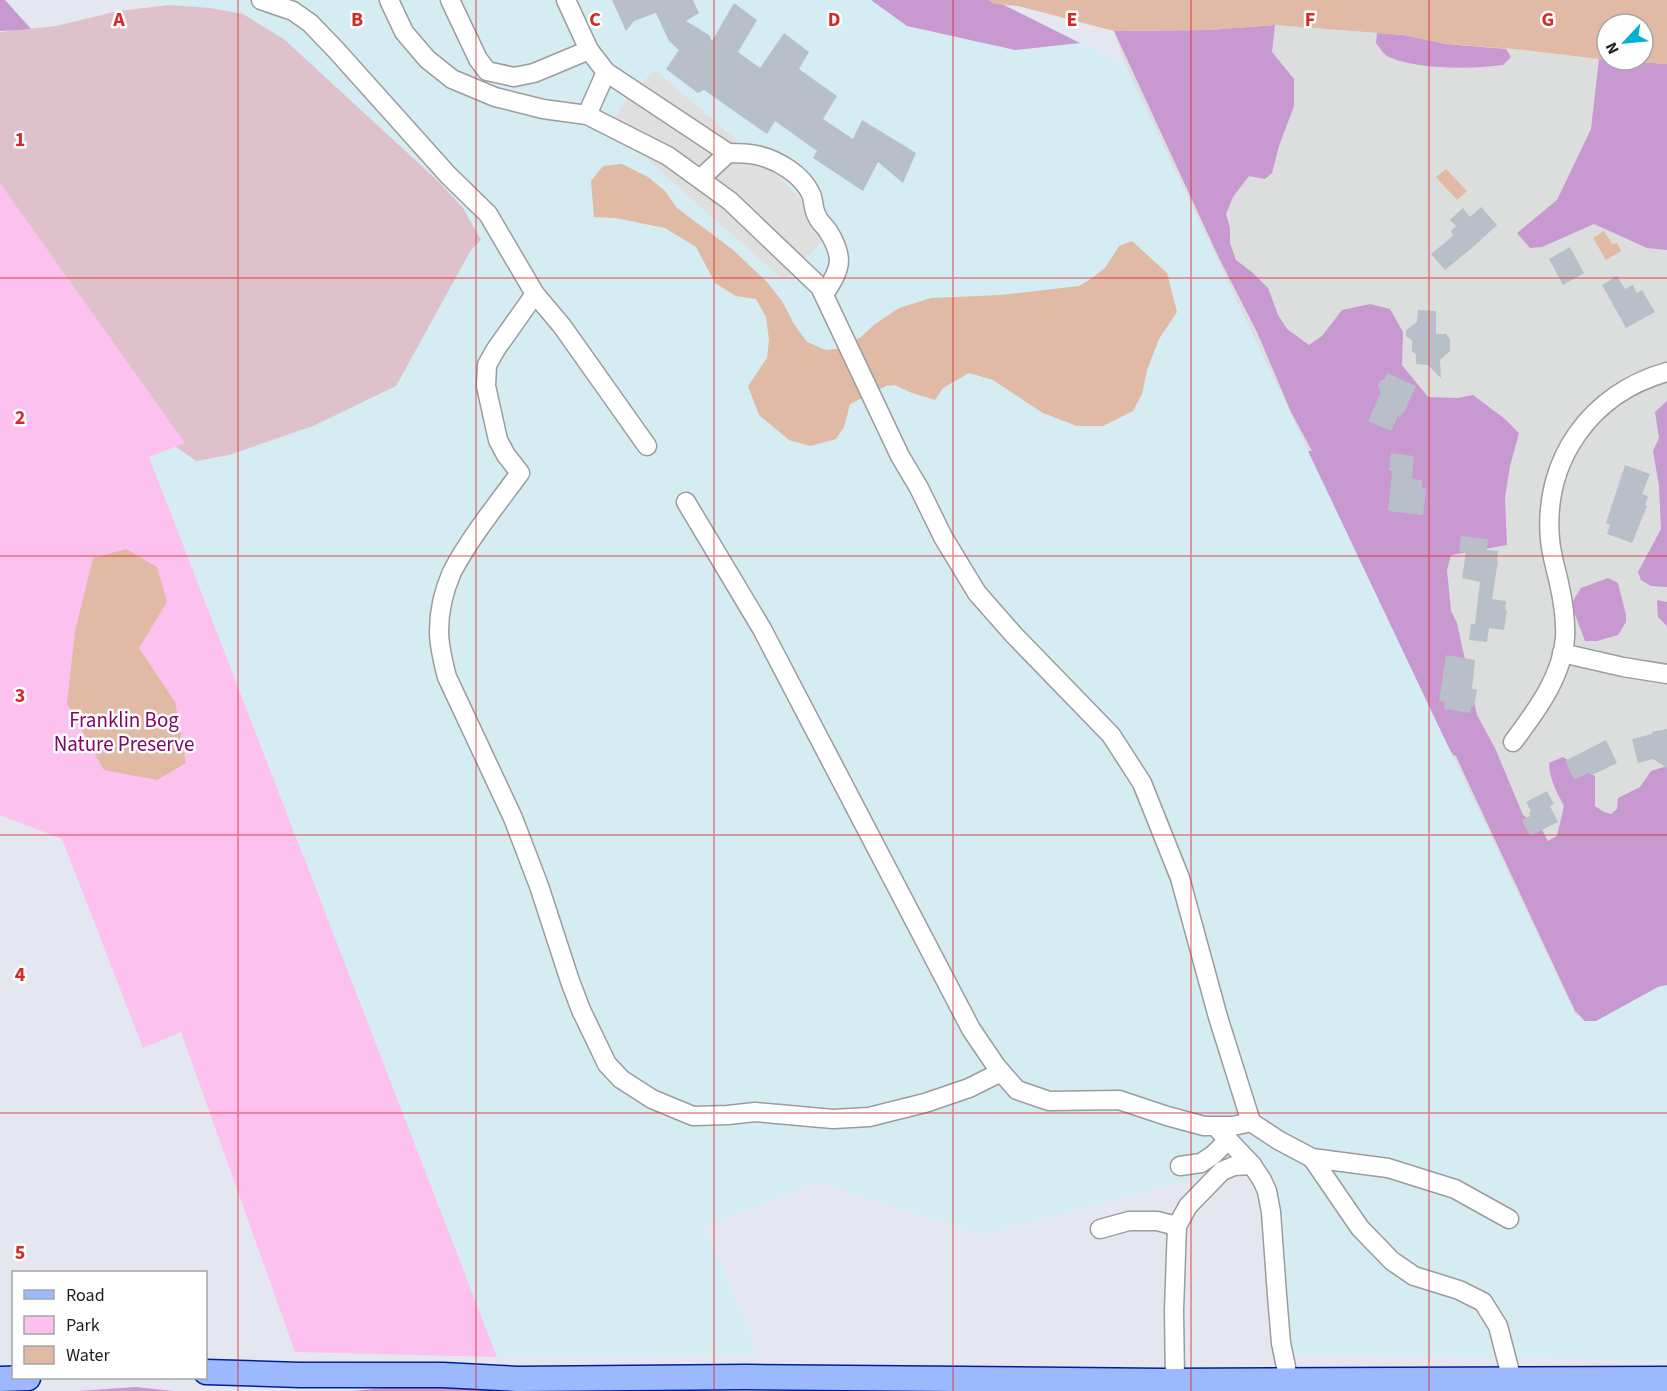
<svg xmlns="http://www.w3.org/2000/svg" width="1667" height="1391" font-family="'Source Sans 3',sans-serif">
<rect width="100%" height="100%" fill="#e5e7f0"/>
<polygon fill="#dcdddd" points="1275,25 1404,35 1446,44 1515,49 1607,60 1667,64 1667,974 1576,1016 1131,78 1125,64 1114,31 1208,30"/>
<polygon fill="#d4ecf2" points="152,0 993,0 1125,64 1576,1016 1667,974 1667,1360 1291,1355 1253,1164 981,1235 817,1182 705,1227 760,1356 497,1357 149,456 354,379 238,23"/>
<g fill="#c898d1">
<polygon points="0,0 5,0 32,30 0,31"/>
<polygon points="871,0 994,0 1080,43 1015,50 907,26"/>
<path d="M 1275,25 L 1272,52 L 1294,79 L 1294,106 L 1279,146 L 1272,173 L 1265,179 L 1249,176 L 1233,197 L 1226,214 L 1230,228 L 1230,243 L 1236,260 L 1253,273 L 1268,288 L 1278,315 L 1287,329 L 1309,345 L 1322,336 L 1342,310 L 1370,304 L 1390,309 L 1403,332 L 1402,365 L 1428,397 L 1458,398 L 1473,395 L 1505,419 L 1519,433 L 1510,466 L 1505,498 L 1507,545 L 1451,555 L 1447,570 L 1451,611 L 1457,623 L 1477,715 L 1495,748 L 1523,815 L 1542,830 L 1548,841 L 1557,836 L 1564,806 C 1557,792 1549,779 1549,763 L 1563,757 L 1595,776 L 1595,806 L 1604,812 L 1611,814 L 1617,809 L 1618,798 L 1640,787 L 1651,771 L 1667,766 L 1667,985 L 1658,987 L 1596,1021 L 1585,1021 L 1575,1011 L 1460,765 L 1456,756 L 1453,755 L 1448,746 L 1308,451 L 1312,451 L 1291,412 L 1257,332 L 1219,258 L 1114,31 L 1208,30 Z"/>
<path d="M 1377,33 L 1404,35 L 1446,44 L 1506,49 L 1511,57 L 1503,65 C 1472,69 1418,70 1389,57 C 1384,55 1380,48 1376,43 Z"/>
<polygon points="1599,59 1667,64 1667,250 1647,248 1594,224 1542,247 1530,248 1517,233 1557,200 1591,129"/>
<polygon points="1667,401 1667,587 1651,586 1641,580 1638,572 1661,529 1659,486 1653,451 1659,438 1655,412"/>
<polygon points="1608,578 1618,583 1626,615 1626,622 1618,635 1597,641 1585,641 1571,604 1581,588"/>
<polygon points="1657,600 1667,602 1667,626 1658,617"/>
<polygon points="418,1384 555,1387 559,1391 353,1391"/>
<polygon points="136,1387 174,1391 252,1391 78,1391"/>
</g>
<polygon fill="#dfc1cb" points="170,5 210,8 243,14 285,40 440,183 463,208 481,240 471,250 396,386 313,426 229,455 196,461 154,431 0,217 0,32 56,26 118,11"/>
<polygon fill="#fcc1ef" points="0,183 185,443 149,457 497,1357 295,1352 181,1032 143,1048 62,839 0,815"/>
<polygon fill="#dfdfdf" points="655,70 763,163 790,188 833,231 784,280 668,178 611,124 627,99"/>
<g fill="#e0baa4">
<polygon points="988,0 1667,0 1667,64 1610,60 1643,60 1643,24 1607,24 1607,60 1515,49 1446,44 1404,35 1275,25 1208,30 1114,31 1018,6 994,4"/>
<polygon points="622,164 648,177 665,191 677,208 732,249 767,282 782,301 794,324 807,342 826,350 837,349 861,337 875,324 899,308 931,298 1001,295 1079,286 1092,278 1105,268 1119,246 1132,241 1167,273 1177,312 1159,339 1147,370 1142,394 1133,411 1103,426 1077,426 1043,413 993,380 969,373 943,388 935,400 912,393 895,385 886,386 850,404 844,427 836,439 810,446 789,440 759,415 748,386 767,358 769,340 766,317 756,299 736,296 715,283 696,247 665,228 615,218 594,217 591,181 603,166"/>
<polygon points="1446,169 1467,191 1457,200 1436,177"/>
<polygon points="1604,231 1612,244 1617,243 1621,251 1606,260 1593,238"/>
<polygon points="126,549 157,567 167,602 139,648 175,702 186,763 157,780 104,770 67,704 75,631 93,558"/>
</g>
<g fill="#b8bfc8">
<polygon points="612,0 693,0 699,13 686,21 709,35 712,41 734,3 757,20 738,52 760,68 784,33 809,52 799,69 837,96 823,119 853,139 862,120 916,153 903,183 878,162 863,191 813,158 817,151 775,121 767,134 704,90 698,93 666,69 679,50 669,41 656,13 634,21 626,31"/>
<polygon points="1481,207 1497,225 1473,247 1445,270 1431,254 1453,236 1451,231 1456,226 1450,220 1463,208 1470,217"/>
<polygon points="1570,247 1584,273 1563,285 1549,259"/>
<polygon points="1617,276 1625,289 1633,285 1637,293 1642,290 1655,312 1626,328 1602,285"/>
<polygon points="1418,310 1436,311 1436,334 1446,334 1450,339 1450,351 1440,360 1441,378 1428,365 1416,364 1416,355 1412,351 1412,340 1406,336 1406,330 1417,322"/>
<polygon points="1387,373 1416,386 1404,413 1403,412 1400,418 1398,416 1391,431 1368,421 1381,392 1378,386 1380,381 1385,379"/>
<polygon points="1391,453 1414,456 1412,479 1422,480 1422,488 1426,489 1423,515 1388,511 1392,471 1389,471"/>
<polygon points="1625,465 1650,474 1642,494 1648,496 1645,505 1647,506 1632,543 1607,534 1610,525 1606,523"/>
<polygon points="1461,536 1488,539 1487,550 1498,551 1497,561 1498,561 1492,599 1506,601 1505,610 1507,610 1504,630 1489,628 1487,642 1469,640 1471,624 1475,624 1480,582 1462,578 1466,552 1459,552"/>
<polygon points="1446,655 1475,660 1472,689 1477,690 1474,706 1471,706 1470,713 1444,709 1445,702 1439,701"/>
<polygon points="1667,729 1667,768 1653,759 1638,763 1632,739 1652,734 1652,732"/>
<polygon points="1606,740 1617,763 1592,775 1590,772 1574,780 1565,761"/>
<polygon points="1547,791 1554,804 1550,806 1558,822 1530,836 1522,820 1530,816 1529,813 1531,811 1526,802"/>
</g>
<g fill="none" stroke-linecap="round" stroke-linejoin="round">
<g stroke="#9c9c9c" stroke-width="21">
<g id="minor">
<path d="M 261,0 L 293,11 L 310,23 L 336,50 L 448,175 L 488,214 L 535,294 L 496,349 L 487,365 L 486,386 L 498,440 L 506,455 L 520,473 C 498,503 469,539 452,572 C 444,590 439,612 439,631 C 439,646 443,662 447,677 L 513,818 L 539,886 L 570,981 L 581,1010 L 607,1064 L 621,1079 L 652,1099 L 693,1116 L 728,1115 L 755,1112 L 833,1119 L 869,1117 L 925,1103 L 969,1088 L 1001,1072"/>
<polyline points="389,0 404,32 427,59 452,79 495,97 543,109 587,115 668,156 730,201 820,287 900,456 919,488 943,537 977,593 1014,635 1111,735 1142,783 1180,878 1218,1017 1251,1122 1278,1140 1312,1158 1388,1168 1455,1189 1509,1219"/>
<polyline points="450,0 478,59 487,71 514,77 534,73 589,50"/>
<polyline points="566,0 589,50 606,72 587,115"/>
<polyline points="606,72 728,153"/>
<path d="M 700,179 L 728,153 C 737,153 747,153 756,155 C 776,159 802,174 811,194 C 814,201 813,210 817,216 C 819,222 825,226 828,231 C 845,258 841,269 824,294"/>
<polyline points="535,294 562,326 647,446"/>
<polyline points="686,502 762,629 971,1029 996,1066 1017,1090 1049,1101 1119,1100 1167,1116 1204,1126 1233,1126 1251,1122"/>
<polyline points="1562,653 1623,667 1667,674"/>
<path d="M 1513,742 C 1536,711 1562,677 1565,638 C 1566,620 1563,601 1559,583 C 1556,569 1551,554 1550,539 C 1543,460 1591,393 1667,372"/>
<polyline points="1216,1127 1252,1165 1262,1180 1267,1191 1271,1212 1277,1295 1281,1343 1286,1367"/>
<polyline points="1312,1158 1360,1228 1392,1261 1414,1276 1459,1290 1483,1302 1498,1326 1512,1380 1512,1389"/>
<polyline points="1180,1166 1201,1163 1213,1155 1228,1140"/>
<polyline points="1100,1229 1129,1221 1157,1221 1177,1226"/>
<polyline points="1175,1381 1174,1310 1177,1226 1188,1206 1222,1171 1234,1166 1252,1165"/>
</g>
</g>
<g stroke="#001e9b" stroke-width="27">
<g id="major">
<polyline points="206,1372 300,1375 443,1375 518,1379 746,1377 1164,1381 1667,1379"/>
<polyline points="0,1379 28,1378"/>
</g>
</g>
<use href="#minor" stroke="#fff" stroke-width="18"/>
<use href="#major" stroke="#9cb9ff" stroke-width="24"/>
</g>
<path fill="none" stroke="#d62828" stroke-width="1.5" stroke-opacity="0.55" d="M 238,0 L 238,1391M 476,0 L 476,1391M 714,0 L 714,1391M 953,0 L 953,1391M 1191,0 L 1191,1391M 1429,0 L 1429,1391M 0,278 L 1667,278M 0,556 L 1667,556M 0,835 L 1667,835M 0,1113 L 1667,1113"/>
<g text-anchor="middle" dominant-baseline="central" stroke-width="5" stroke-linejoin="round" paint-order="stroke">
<g font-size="21" fill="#830768" stroke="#fff">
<text x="124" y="720">Franklin Bog<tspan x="124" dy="24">Nature Preserve</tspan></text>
</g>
</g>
<g font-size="20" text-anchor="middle" font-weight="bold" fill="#d62828" stroke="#fff" stroke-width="5" stroke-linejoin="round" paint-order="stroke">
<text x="119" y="26">A</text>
<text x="357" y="26">B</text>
<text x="595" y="26">C</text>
<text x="834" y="26">D</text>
<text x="1072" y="26">E</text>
<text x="1310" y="26">F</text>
<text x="1548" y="26">G</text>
<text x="20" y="146">1</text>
<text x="20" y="424">2</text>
<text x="20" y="702">3</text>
<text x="20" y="981">4</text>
<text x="20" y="1259">5</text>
</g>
<rect x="12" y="1271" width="195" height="108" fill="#ffffff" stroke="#a5a5a5" stroke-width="1.5"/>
<rect x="24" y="1290" width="30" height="9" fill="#9cb9ff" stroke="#a5a5a5" stroke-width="1.5"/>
<text x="66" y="1301" font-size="18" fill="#1f1f1f">Road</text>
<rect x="24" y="1316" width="30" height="18" fill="#fcc1ef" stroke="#a5a5a5" stroke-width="1.5"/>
<text x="66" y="1331" font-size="18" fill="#1f1f1f">Park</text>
<rect x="24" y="1346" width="30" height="18" fill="#e0baa4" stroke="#a5a5a5" stroke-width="1.5"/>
<text x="66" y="1361" font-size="18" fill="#1f1f1f">Water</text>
<g transform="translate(1625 42) rotate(244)"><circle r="28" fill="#ffffff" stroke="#a5a5a5" stroke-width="1.5"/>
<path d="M0-4.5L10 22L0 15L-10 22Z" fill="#00b3cf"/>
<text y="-9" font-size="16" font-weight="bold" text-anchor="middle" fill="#1f1f1f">N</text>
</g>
</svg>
